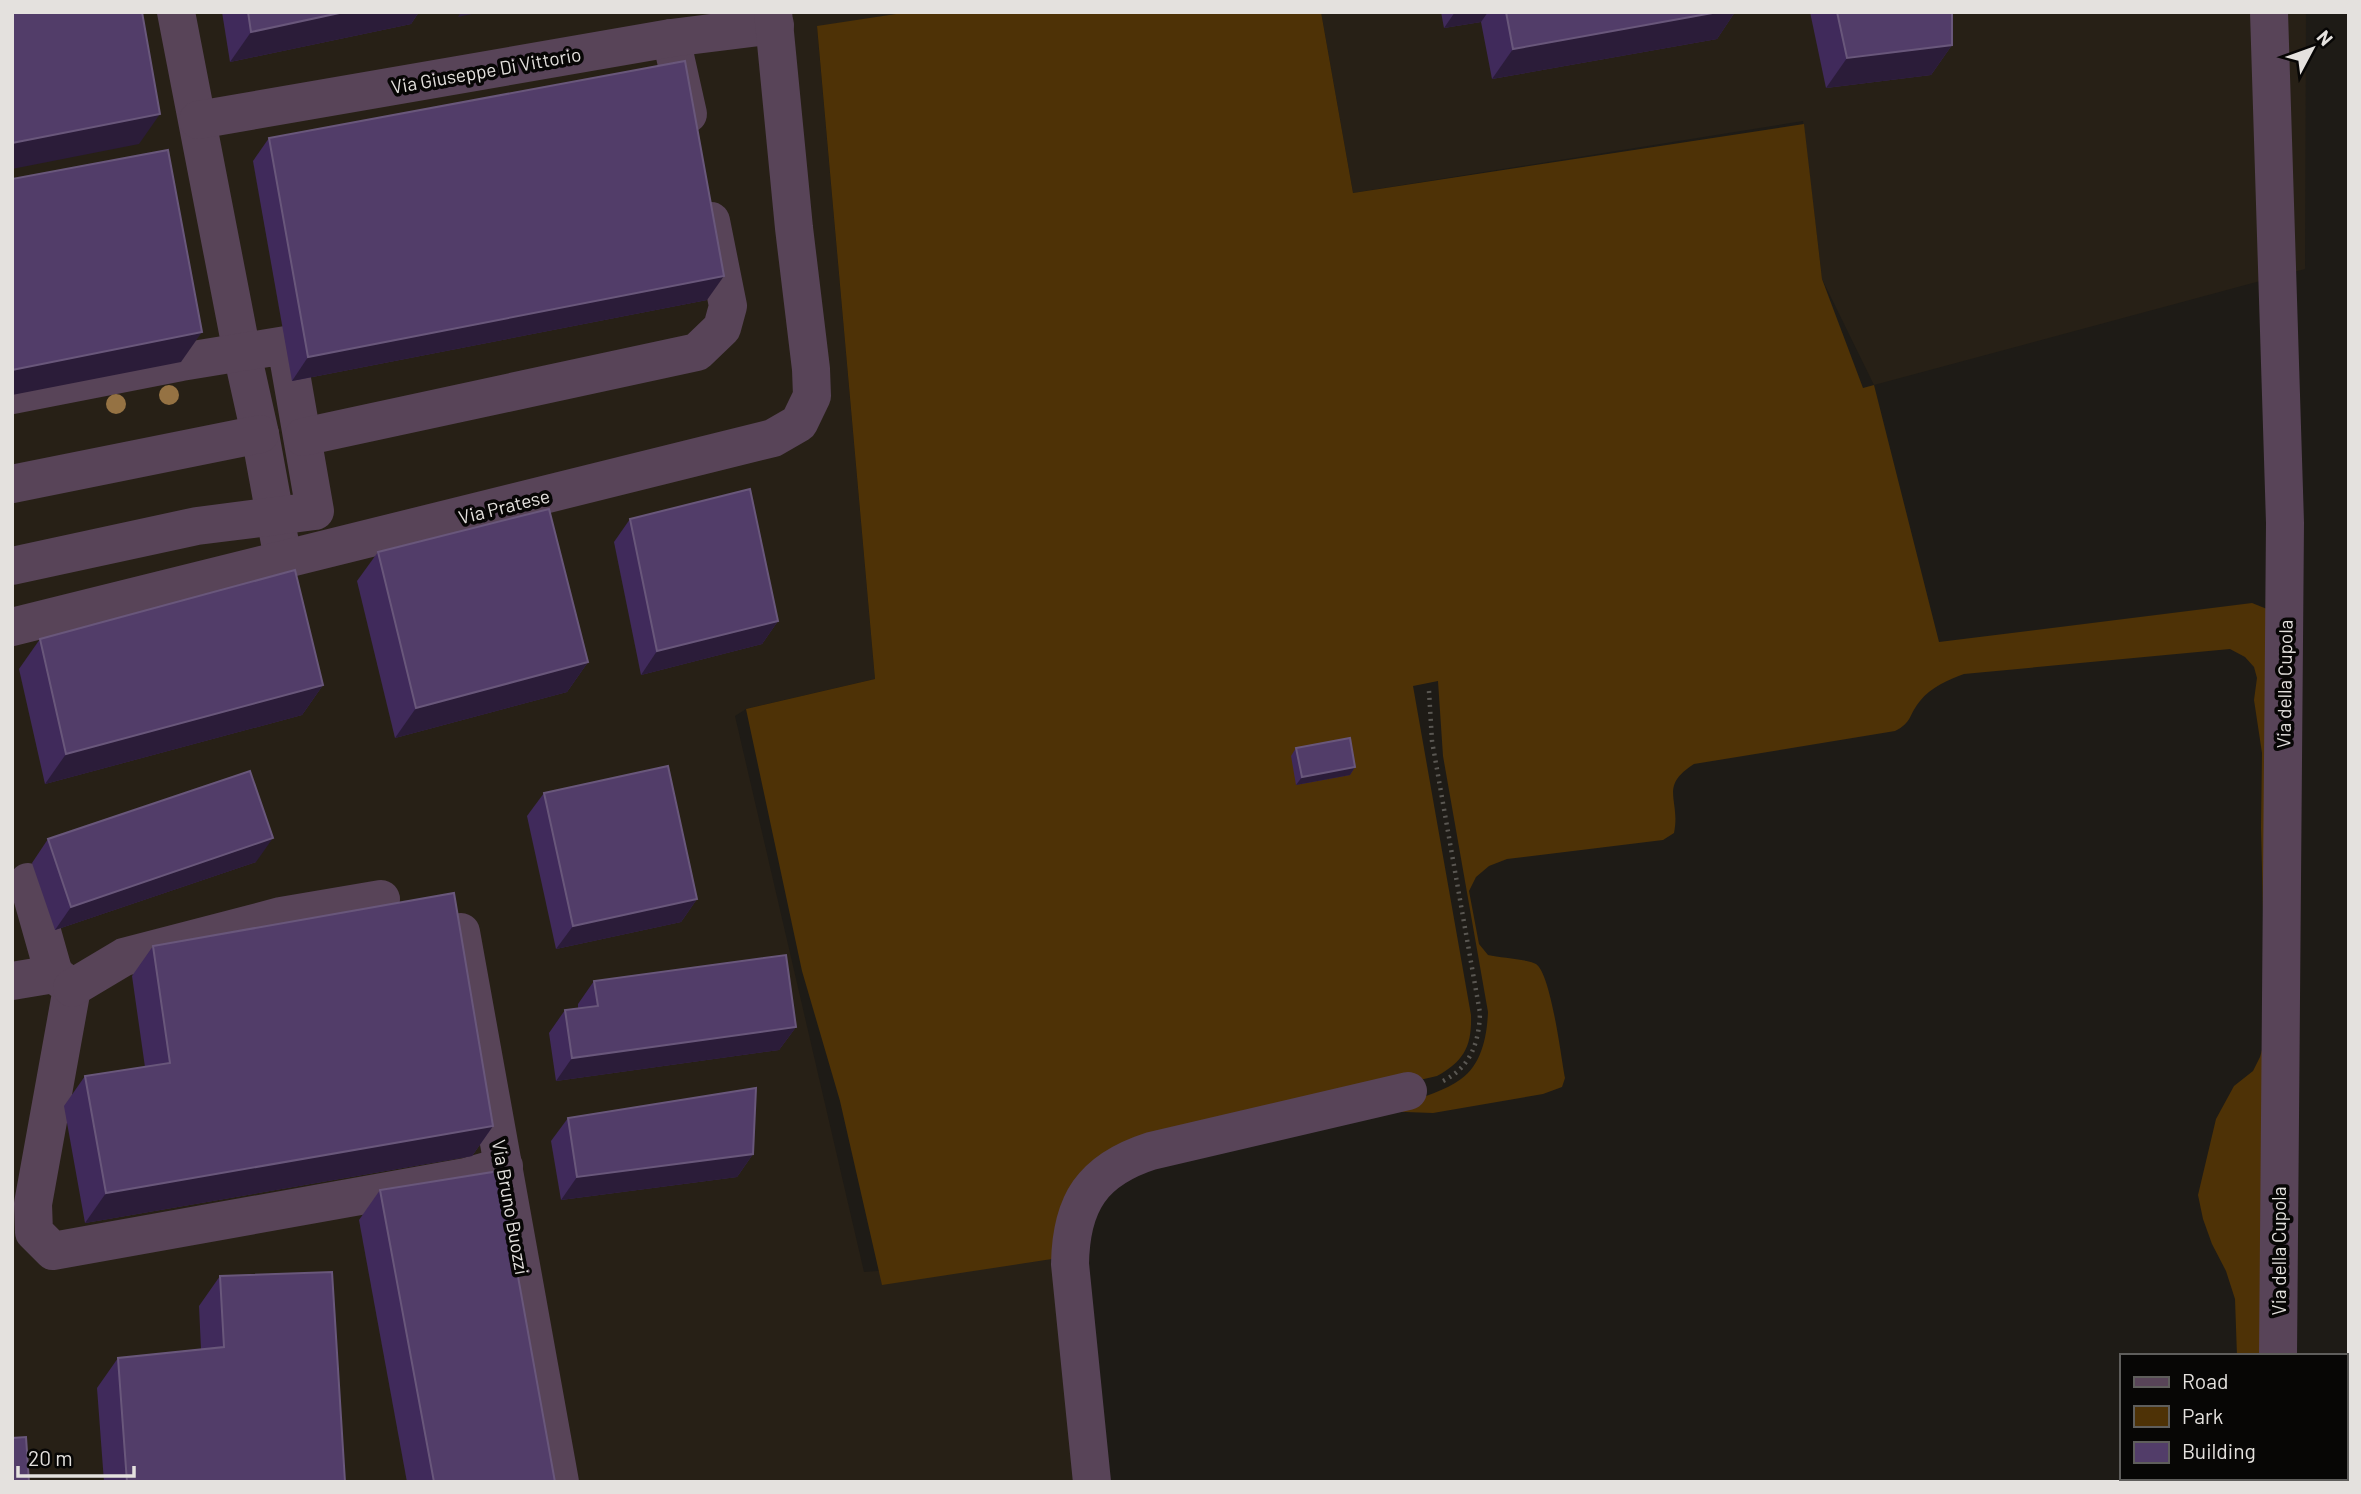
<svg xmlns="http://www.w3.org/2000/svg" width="2361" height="1494" font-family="Barlow,sans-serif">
<rect width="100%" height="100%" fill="#1e1b16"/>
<g fill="#272016">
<polygon points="12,12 909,12 817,27 875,679 746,709 735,716 864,1272 1060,1257 1093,1482 12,1482"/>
<polygon points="1321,12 2306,12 2305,269 1874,385 1822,279 1803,121 1353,193"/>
</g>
<path fill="#4e3206" d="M 909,12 L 1321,12 L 1353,193 L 1804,124 L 1822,279 L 1863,388 L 1874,385 L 1939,642 L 2252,603 L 2267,609 L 2271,627 L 2276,791 L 2274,1003 L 2270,1129 L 2272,1356 L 2237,1356 L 2235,1299 L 2226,1271 L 2212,1244 L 2203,1219 L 2198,1195 L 2216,1119 L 2234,1086 L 2253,1071 L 2260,1057 L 2266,1036 L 2261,828 L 2262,753 L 2254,700 L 2257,678 L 2254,667 L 2245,657 L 2230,649 L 1964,674 C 1948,680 1931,687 1920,701 C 1909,714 1912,723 1895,731 L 1694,764 C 1658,787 1681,799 1674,833 L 1663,840 L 1507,859 L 1489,866 L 1476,877 L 1469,891 L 1479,944 L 1488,955 C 1501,958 1527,959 1536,964 C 1551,974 1561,1057 1565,1078 L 1562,1087 L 1543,1094 L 1433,1113 L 1378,1111 L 1338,1118 L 1156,1161 C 1129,1172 1103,1185 1091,1214 C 1075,1253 1085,1312 1088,1353 C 1092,1393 1096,1432 1099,1472 L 1105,1482 L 1100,1482 C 1095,1434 1091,1386 1087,1338 C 1084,1304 1079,1266 1085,1232 C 1088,1220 1092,1208 1099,1197 C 1112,1178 1135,1168 1156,1160 C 1215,1144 1274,1131 1334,1118 C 1370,1110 1431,1101 1461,1079 C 1482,1064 1487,1036 1488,1012 L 1443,756 L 1438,681 L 1413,686 L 1471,1015 C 1472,1046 1464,1061 1437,1076 L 1163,1139 C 1094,1165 1071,1181 1065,1257 L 882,1285 L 840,1101 L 802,971 L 746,709 L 875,679 L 817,26 Z"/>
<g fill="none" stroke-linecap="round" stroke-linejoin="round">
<path stroke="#5a5752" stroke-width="4.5" stroke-dasharray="2 5" stroke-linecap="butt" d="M 1429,691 L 1432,741 L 1480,1013 C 1479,1042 1471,1067 1443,1081"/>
<g stroke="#584458" stroke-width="38">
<polyline points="176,12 242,353 260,434 280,543"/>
<polyline points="2269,12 2285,523 2278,1356"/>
<polyline points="671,38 688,114"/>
<polyline points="198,120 671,38 775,25"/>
<polyline points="12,395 181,362 286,345 315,511 197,526 12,566"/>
<polyline points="303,437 697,352 722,328 728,306 711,221"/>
<polyline points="12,484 260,434"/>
<polyline points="12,627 773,438 799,423 812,396 811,369 794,228 773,12"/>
<polyline points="461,932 560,1482"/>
<polyline points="54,974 72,988 33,1204 34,1232 53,1251 466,1177 504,1166"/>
<polyline points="12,981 54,974 28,882"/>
<polyline points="72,988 124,957 281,916 381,899"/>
<path d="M 1092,1482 L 1070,1264 C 1071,1203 1092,1170 1151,1151 L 1408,1091"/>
<polyline points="2277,1482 2277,1478"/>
</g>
</g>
<g fill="#957243">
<circle cx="169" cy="395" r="10"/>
<circle cx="116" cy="404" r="10"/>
</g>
<g fill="#402a5b">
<polygon points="222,12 419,12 411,24 230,62"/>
<polygon points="1441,12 1735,12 1717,39 1492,79 1481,22 1444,28"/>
<polygon points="1810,12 1952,12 1952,45 1931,75 1826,88"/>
<polygon points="269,138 707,300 292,381 253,161"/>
<polygon points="630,519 778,621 762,644 641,675 614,542"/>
<polygon points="378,552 588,662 567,692 395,738 357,581"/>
<polygon points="40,639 323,685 302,715 45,784 19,669"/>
<polygon points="1296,748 1355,767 1350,775 1296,785 1291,756"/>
<polygon points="544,793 697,899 681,922 556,949 527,816"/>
<polygon points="48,839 256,862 55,930 32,863"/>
<polygon points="153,946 493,1126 472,1156 85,1223 64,1106 85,1076 145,1067 132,976"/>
<polygon points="594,981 796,1027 779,1050 556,1081 549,1033 565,1010 578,1008 578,1004"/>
<polygon points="568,1118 753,1154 737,1177 561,1200 551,1141"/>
<polygon points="380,1190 555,1482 407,1482 359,1220"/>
<polygon points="220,1276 345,1482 104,1482 97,1388 118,1358 201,1349 199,1306"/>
</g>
<g fill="#2b1c39">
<polygon points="344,12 419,12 411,24 230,62 251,32"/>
<polygon points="461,12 481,12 458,17"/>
<polygon points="1455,12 1488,12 1481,22 1444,28"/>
<polygon points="1718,12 1735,12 1717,39 1492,79 1513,49"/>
<polygon points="1952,45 1931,75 1826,88 1847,58"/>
<polygon points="160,114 139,144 12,169 12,143"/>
<polygon points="724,276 707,300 292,381 308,357"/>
<polygon points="202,332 181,362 12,395 12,370"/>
<polygon points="778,621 762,644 641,675 657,651"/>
<polygon points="588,662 567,692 395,738 416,708"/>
<polygon points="323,685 302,715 45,784 66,754"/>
<polygon points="1355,767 1350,775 1296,785 1302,777"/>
<polygon points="273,838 256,862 55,930 71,907"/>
<polygon points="697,899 681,922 556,949 573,926"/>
<polygon points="796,1027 779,1050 556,1081 572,1058"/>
<polygon points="493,1126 472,1156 85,1223 106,1193"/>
<polygon points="753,1154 737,1177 561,1200 577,1177"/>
</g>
<g fill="#523d69" stroke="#69577b" stroke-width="2">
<polygon points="12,12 142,12 160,114 12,143"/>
<polygon points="248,12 344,12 251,32"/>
<polygon points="1506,12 1718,12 1513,49"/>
<polygon points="1837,12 1952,12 1952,45 1847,58"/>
<polygon points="685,61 724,276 308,357 269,138"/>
<polygon points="168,150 202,332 12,370 12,179"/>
<polygon points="750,489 778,621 657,651 630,519"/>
<polygon points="549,509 588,662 416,708 378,552"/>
<polygon points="295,570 323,685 66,754 40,639"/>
<polygon points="1350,738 1355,767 1302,777 1296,748"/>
<polygon points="668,766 697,899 573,926 544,793"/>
<polygon points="250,771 273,838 71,907 48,839"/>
<polygon points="454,893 493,1126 106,1193 85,1076 170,1063 153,946"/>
<polygon points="786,955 796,1027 572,1058 565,1010 598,1006 594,981"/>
<polygon points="756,1088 753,1154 577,1177 568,1118"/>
<polygon points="499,1171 555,1482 434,1482 380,1190"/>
<polygon points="332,1272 345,1482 127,1482 118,1358 224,1347 220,1276"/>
<polygon points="26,1437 29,1482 12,1482 12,1438"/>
</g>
<g text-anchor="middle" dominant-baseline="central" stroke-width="7" stroke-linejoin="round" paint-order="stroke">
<g font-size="19" fill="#e4e1de" stroke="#070605">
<text transform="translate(486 70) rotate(-10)">Via Giuseppe Di Vittorio</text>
<text transform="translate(504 506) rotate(-14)">Via Pratese</text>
<text transform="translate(2284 684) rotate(-89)">Via della Cupola</text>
<text transform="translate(511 1207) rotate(80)">Via Bruno Buozzi</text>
<text transform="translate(2278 1251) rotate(-90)">Via della Cupola</text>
</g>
</g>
<rect width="2361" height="1494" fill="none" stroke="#e4e1de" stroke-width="28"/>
<rect x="2120" y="1354" width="228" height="126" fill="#070605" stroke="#5f5e5c" stroke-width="2"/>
<rect x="2134" y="1377" width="35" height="10" fill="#584458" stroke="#5f5e5c" stroke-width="2"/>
<text x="2182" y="1389" font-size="21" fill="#e4e1de">Road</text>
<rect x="2134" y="1406" width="35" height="21" fill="#4e3206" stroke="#5f5e5c" stroke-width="2"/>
<text x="2182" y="1424" font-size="21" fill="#e4e1de">Park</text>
<rect x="2134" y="1442" width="35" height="21" fill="#523d69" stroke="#5f5e5c" stroke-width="2"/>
<text x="2182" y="1459" font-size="21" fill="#e4e1de">Building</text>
<g transform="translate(2312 49) rotate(49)" stroke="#070605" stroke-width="5" paint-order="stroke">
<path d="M0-5L12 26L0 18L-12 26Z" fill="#e4e1de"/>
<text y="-10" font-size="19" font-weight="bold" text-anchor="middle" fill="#e4e1de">N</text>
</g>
<path d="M18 1466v10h116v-10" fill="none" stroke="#e4e1de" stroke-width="3.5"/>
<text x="28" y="1466" font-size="21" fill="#e4e1de" stroke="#070605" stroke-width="5" paint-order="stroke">20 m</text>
</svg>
